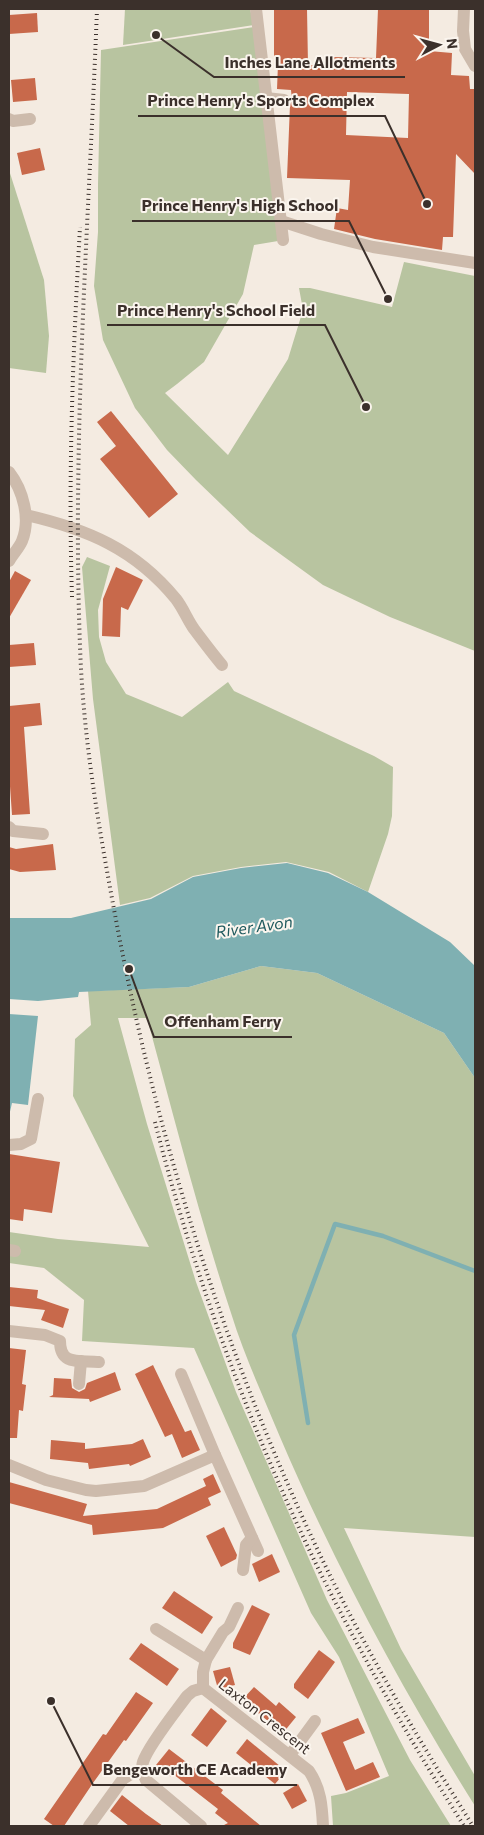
<svg xmlns="http://www.w3.org/2000/svg" width="484" height="1835" font-family="Commissioner,sans-serif">
<rect width="100%" height="100%" fill="#f4ebe1"/>
<g fill="#b8c4a0">
<polygon points="125,9 250,9 254,25 123,45"/>
<polygon points="254,27 278,241 254,245 243,294 204,362 177,384 165,393 228,455 288,359 303,310 299,288 310,288 392,307 404,262 475,276 475,651 390,617 323,585 250,532 196,480 167,450 135,408 103,340 94,286 98,232 98,184 101,50"/>
<polygon points="9,170 44,280 49,336 46,373 9,368"/>
<polygon points="87,557 110,566 98,610 99,637 106,662 126,694 182,717 228,682 234,691 374,756 393,767 392,816 388,834 368,892 329,872 286,862 241,867 193,876 150,898 120,905 93,699 82,567"/>
<path d="M 261,966 L 317,973 L 444,1033 L 475,1078 L 475,1537 L 344,1528 L 401,1649 L 475,1776 L 475,1806 C 401,1688 335,1565 280,1437 C 263,1396 244,1355 231,1313 C 199,1216 174,1117 147,1018 L 118,1018 L 147,1124 L 196,1282 L 236,1392 L 327,1600 L 410,1760 L 451,1826 L 333,1826 L 331,1796 L 346,1793 L 389,1776 L 339,1657 L 311,1613 L 194,1348 L 82,1341 L 84,1300 L 44,1268 L 9,1263 L 9,1232 L 58,1239 L 149,1247 L 73,1096 L 75,1039 L 91,1025 L 88,991 L 189,987 Z"/>
</g>
<g fill="#7fb0b2">
<polygon points="287,863 328,873 368,892 450,942 475,966 475,1078 444,1033 317,973 261,966 189,987 79,992 78,997 38,1001 9,999 9,918 71,918 151,899 193,877 241,868"/>
<polygon points="9,1014 38,1016 28,1105 12,1103 9,1116"/>
</g>
<g fill="none" stroke-linecap="round" stroke-linejoin="round">
<polyline stroke="#7fb0b2" stroke-width="4.5" points="308,1423 294,1335 335,1224 383,1236 475,1271"/>
</g>
<g fill="#c8694b" fill-rule="evenodd">
<path d="M 274,9 L 307,9 L 308,65 L 331,65 L 332,57 L 376,58 L 378,9 L 429,9 L 429,51 L 452,53 L 451,75 L 469,76 L 470,89 L 475,89 L 475,174 L 456,154 L 453,237 L 443,237 L 442,250 L 375,239 L 334,229 L 337,208 L 348,210 L 350,180 L 287,178 L 290,105 L 292,100 L 291,90 L 277,89 L 278,64 L 274,64 ZM 347,92 L 409,94 L 408,138 L 346,135 Z"/>
<polygon points="37,13 38,32 9,34 9,15"/>
<polygon points="35,78 37,100 13,102 11,80"/>
<polygon points="40,148 45,170 22,175 17,153"/>
<polygon points="111,411 178,494 149,518 100,459 116,446 97,422"/>
<polygon points="116,567 143,580 128,610 121,607 120,637 102,636 103,599"/>
<polygon points="15,571 31,580 9,618 9,582"/>
<polygon points="34,643 36,665 9,667 9,645"/>
<polygon points="40,703 42,725 24,727 30,814 12,815 9,772 9,706"/>
<polygon points="53,844 56,870 20,872 9,869 9,847 16,849"/>
<polygon points="9,1154 60,1162 52,1213 24,1209 23,1221 9,1219"/>
<polygon points="9,1287 38,1290 37,1298 69,1309 63,1328 41,1320 45,1310 9,1306"/>
<polygon points="9,1348 26,1350 22,1384 26,1385 23,1411 19,1410 17,1438 9,1438"/>
<polygon points="153,1365 185,1432 191,1430 200,1450 182,1458 172,1434 165,1437 135,1374"/>
<polygon points="115,1372 121,1390 90,1402 89,1399 49,1397 53,1395 54,1378 71,1379 72,1388 79,1392 85,1389 87,1383"/>
<polygon points="143,1439 151,1457 130,1466 129,1464 89,1469 88,1463 50,1459 51,1440 85,1443 85,1449 132,1444"/>
<polygon points="213,1474 221,1492 208,1498 211,1505 163,1528 93,1535 92,1525 9,1503 9,1482 87,1504 83,1516 157,1509 206,1486 203,1479"/>
<polygon points="224,1527 237,1555 236,1559 221,1567 206,1536"/>
<polygon points="272,1554 280,1572 259,1582 252,1564"/>
<polygon points="174,1591 213,1617 202,1634 162,1608"/>
<polygon points="252,1605 270,1614 250,1655 233,1648 233,1643"/>
<polygon points="141,1643 179,1669 167,1686 129,1659"/>
<polygon points="319,1650 335,1662 308,1699 294,1688 294,1684"/>
<polygon points="230,1667 235,1685 218,1689 213,1671"/>
<polygon points="254,1687 276,1706 279,1702 296,1717 283,1733 242,1700"/>
<polygon points="136,1692 153,1703 126,1741 124,1740 93,1783 64,1826 54,1826 44,1819 103,1734 106,1735"/>
<polygon points="211,1708 227,1721 207,1747 191,1735"/>
<polygon points="358,1718 365,1733 343,1742 355,1770 373,1762 380,1777 346,1791 321,1733"/>
<polygon points="247,1739 286,1771 275,1784 236,1753"/>
<polygon points="169,1749 223,1790 221,1793 261,1826 222,1826 228,1823 215,1813 218,1809 173,1774 171,1777 156,1765"/>
<polygon points="298,1784 307,1801 292,1809 283,1793"/>
<polygon points="122,1795 146,1814 163,1826 129,1826 110,1811"/>
</g>
<g fill="none" stroke-linecap="round" stroke-linejoin="round">
<g stroke="#cdbbac" stroke-width="12">
<polyline points="256,9 283,240"/>
<polyline points="464,9 463,31 465,49 475,66"/>
<polyline points="266,98 284,100"/>
<polyline points="9,119 13,121 30,119"/>
<polyline points="281,221 321,234 373,247 475,263"/>
<path d="M 9,472 C 23,490 31,519 22,541 C 19,548 13,554 9,561"/>
<path d="M 26,515 C 87,529 135,549 176,599 C 183,608 187,619 194,629 C 203,641 212,653 222,665"/>
<polyline points="9,827 13,831 43,834"/>
<polyline points="9,1145 21,1144 31,1139 38,1099"/>
<polyline points="9,1250 15,1251"/>
<path d="M 9,1331 L 45,1335 L 60,1341 C 60,1366 79,1360 99,1362"/>
<polyline points="181,1374 215,1455"/>
<polyline points="79,1384 81,1361"/>
<polyline points="9,1465 46,1480 86,1490 96,1491 144,1486 215,1455 258,1551"/>
<polyline points="243,1570 246,1545 252,1538"/>
<polyline points="156,1629 206,1660 223,1632 229,1627 238,1608"/>
<path d="M 203,1688 L 309,1771 C 321,1789 322,1806 323,1826"/>
<polyline points="290,1755 315,1721"/>
<polyline points="89,1826 123,1779 131,1774 143,1772"/>
<path d="M 201,1826 L 146,1780 C 143,1774 141,1768 143,1762 C 148,1746 176,1711 187,1696 L 193,1691 L 203,1688 L 203,1672 L 206,1660"/>
</g>
<g stroke="#3b302b" stroke-width="4" stroke-dasharray="1 4" stroke-linecap="butt">
<path d="M 97,9 C 89,221 72,433 80,646 C 83,738 99,829 116,920 C 157,1140 226,1359 323,1561 C 367,1652 419,1741 473,1826"/>
<path d="M 72,597 C 68,473 73,351 80,227"/>
<path d="M 155,1122 C 193,1272 249,1426 317,1566 C 361,1655 411,1742 464,1826"/>
</g>
</g>
<g text-anchor="middle" dominant-baseline="central" stroke-width="4" stroke-linejoin="round" paint-order="stroke">
<g font-size="15" fill="#3b302b" stroke="#fbf5ee">
<text transform="translate(265 1716) rotate(38)">Laxton Crescent</text>
</g>
<g font-size="16" font-style="italic" fill="#1f5a5e" stroke="#fbf5ee">
<text transform="translate(254 926) rotate(-8)">River Avon</text>
</g>
</g>
<path fill="none" stroke="#3b302b" stroke-width="2" d="M156 35L214 77H405M427 204L385 116H138M388 299L349 221H132M366 407L325 325H107M129 969L154 1037H292M51 1701L93 1785H297"/>
<g fill="#3b302b" stroke="#fbf5ee" stroke-width="2">
<circle cx="156" cy="35" r="5"/>
<circle cx="427" cy="204" r="5"/>
<circle cx="388" cy="299" r="5"/>
<circle cx="366" cy="407" r="5"/>
<circle cx="129" cy="969" r="5"/>
<circle cx="51" cy="1701" r="5"/>
</g>
<g font-size="16" text-anchor="middle" font-weight="bold" fill="#3b302b" stroke="#fbf5ee" stroke-width="4" stroke-linejoin="round" paint-order="stroke">
<text x="310" y="68">Inches Lane Allotments</text>
<text x="261" y="106">Prince Henry's Sports Complex</text>
<text x="240" y="211">Prince Henry's High School</text>
<text x="216" y="316">Prince Henry's School Field</text>
<text x="223" y="1027">Offenham Ferry</text>
<text x="195" y="1775">Bengeworth CE Academy</text>
</g>
<rect width="484" height="1835" fill="none" stroke="#3b302b" stroke-width="20"/>
<g transform="translate(439 45) rotate(84)" stroke="#fbf5ee" stroke-width="4" paint-order="stroke">
<path d="M0-4L9 19L0 12L-9 19Z" fill="#3b302b"/>
<text y="-8" font-size="14" font-weight="bold" text-anchor="middle" fill="#3b302b">N</text>
</g>
</svg>
